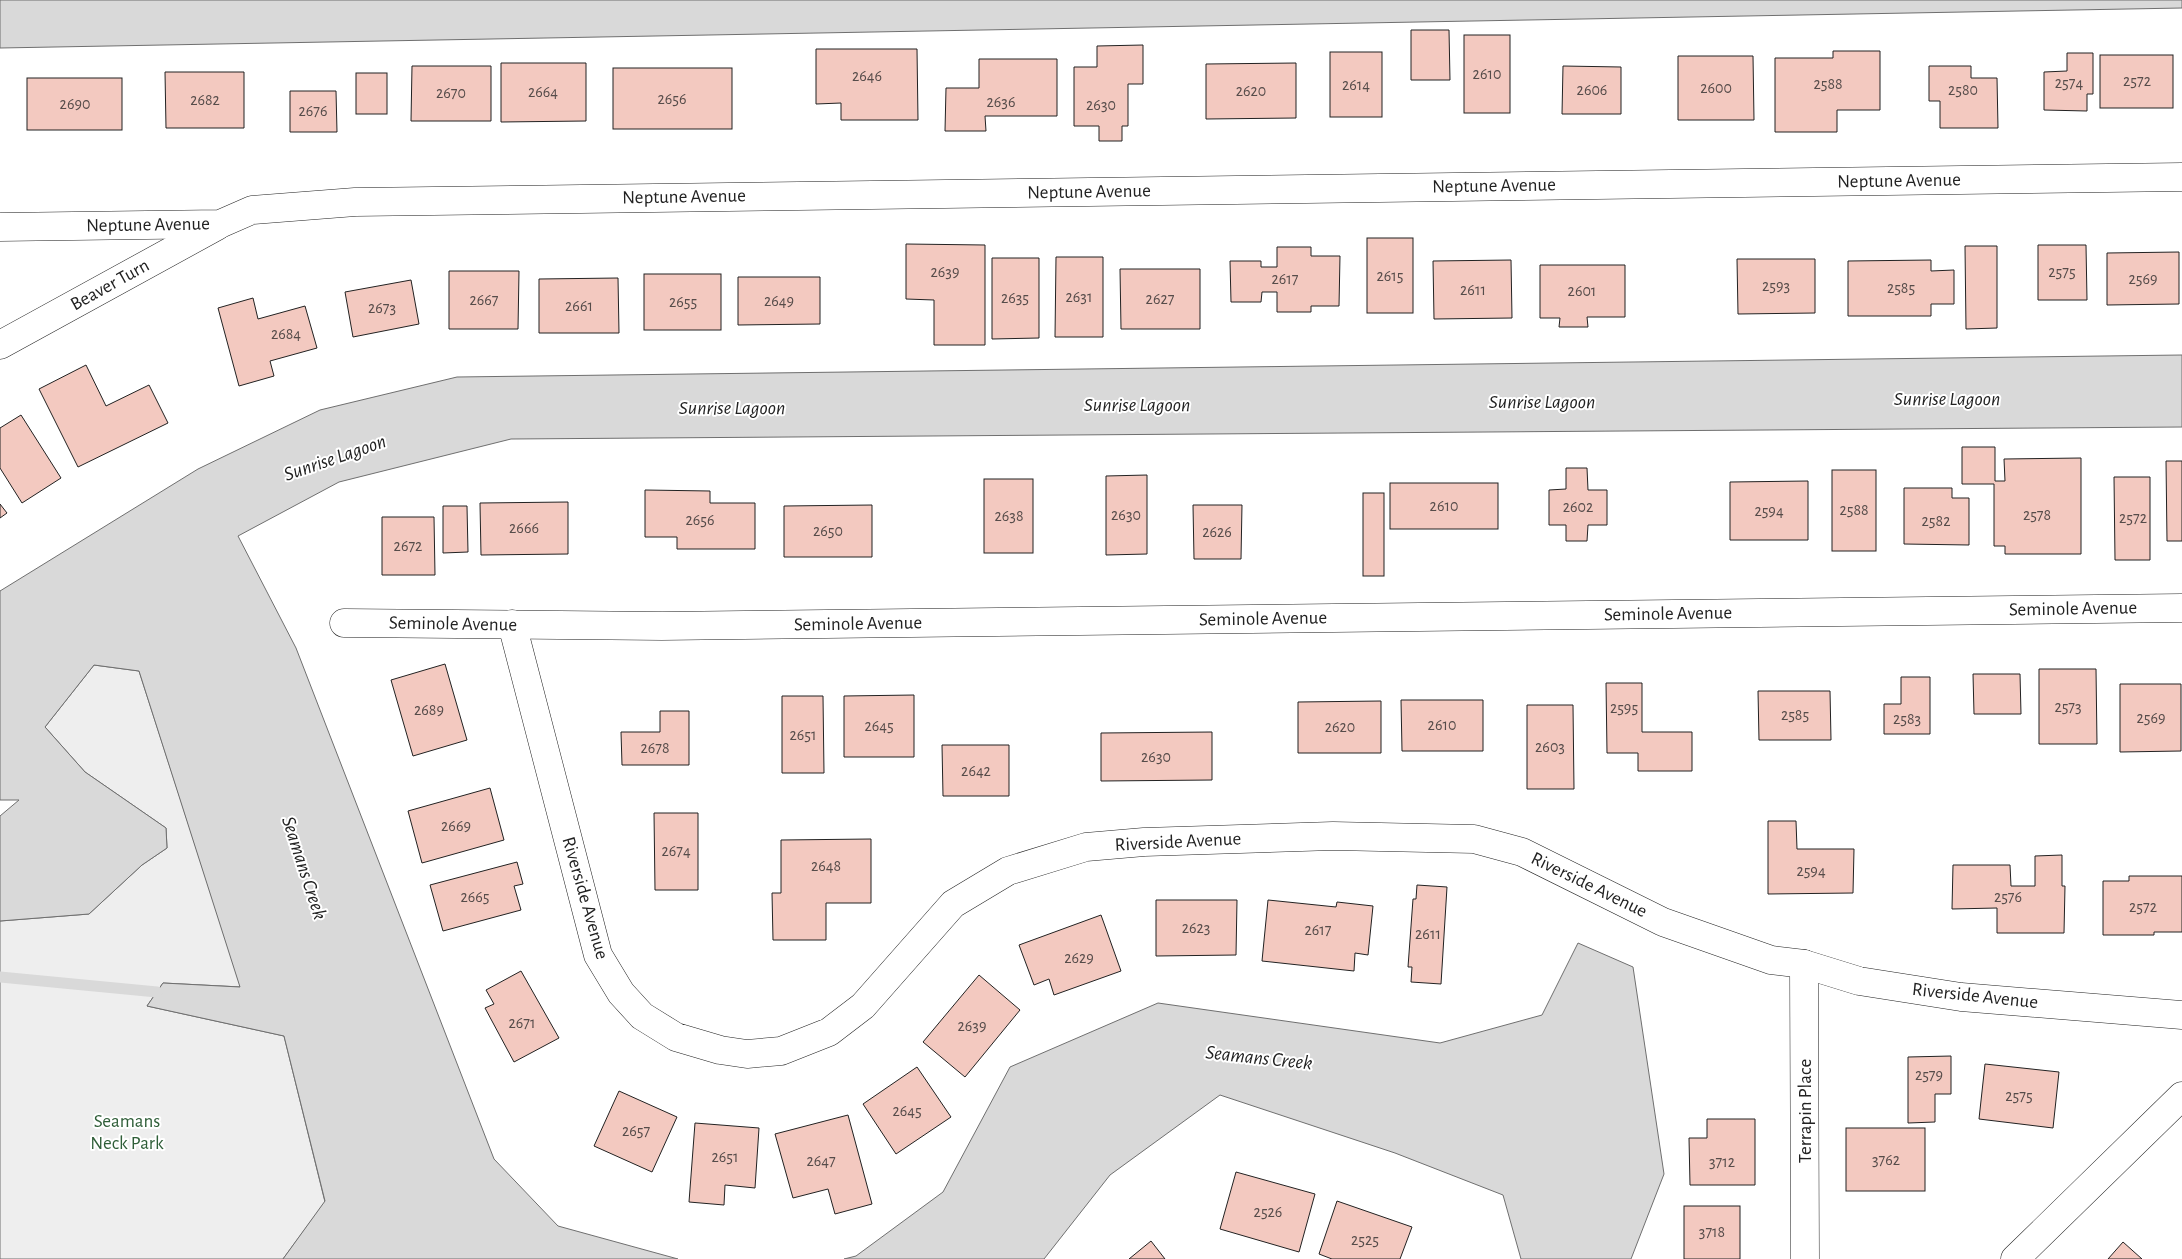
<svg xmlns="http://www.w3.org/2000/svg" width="2182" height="1259" font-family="'Alegreya Sans',sans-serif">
<rect width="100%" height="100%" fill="#fff"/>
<polygon fill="#eee" stroke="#6f6f6f" points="94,665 139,671 241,987 163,983 147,1006 284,1036 325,1202 283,1259 0,1259 0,921 89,914 142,865 167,848 166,828 85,772 45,727"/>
<g fill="#d9d9d9" stroke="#6f6f6f">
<polygon points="0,0 2182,0 2182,8 0,48"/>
<polygon points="2182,355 2182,427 511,439 339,482 238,536 296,648 494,1159 558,1226 678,1259 283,1259 325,1201 284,1036 147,1006 163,983 240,987 139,671 94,665 45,727 85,772 166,828 167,848 142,865 89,914 0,921 0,816 19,800 0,800 0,591 198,469 320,410 457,377"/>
<polygon points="1578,943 1633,967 1664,1174 1631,1259 1521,1259 1503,1195 1395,1153 1220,1095 1110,1175 1044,1259 844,1259 856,1256 943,1192 1010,1067 1158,1003 1440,1043 1542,1015"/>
</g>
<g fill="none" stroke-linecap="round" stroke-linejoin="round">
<polyline stroke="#d9d9d9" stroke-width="11" points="0,977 157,992"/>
</g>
<g fill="#f3c9c0" stroke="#222">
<polygon points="1411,30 1449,30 1450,80 1411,80"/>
<rect x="1464" y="35" width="46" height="78"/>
<polygon points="1143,45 1143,84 1128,84 1128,126 1122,126 1122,141 1099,141 1099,126 1074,126 1074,67 1097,67 1097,46"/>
<polygon points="816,49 917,49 918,120 841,120 841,103 816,104"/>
<polygon points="1833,51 1880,51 1880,110 1837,110 1837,132 1775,132 1775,58 1833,58"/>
<rect x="1330" y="52" width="52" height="65"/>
<polygon points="2067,53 2093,53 2093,94 2087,94 2087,111 2044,110 2044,72 2067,71"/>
<rect x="2100" y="55" width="73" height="53"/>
<polygon points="1678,56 1753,56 1754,120 1678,120"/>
<polygon points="979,59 1057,59 1057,116 985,116 986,131 945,131 946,88 979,88"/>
<polygon points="501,63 586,63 586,121 501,122"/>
<polygon points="1296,63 1296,118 1206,119 1206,64"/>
<polygon points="412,66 491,66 491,121 411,121"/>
<polygon points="1563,66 1621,67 1621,114 1562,114"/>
<polygon points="1929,66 1971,66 1971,78 1997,78 1998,128 1940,128 1940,101 1929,101"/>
<rect x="613" y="68" width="119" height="61"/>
<polygon points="165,72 244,72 244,128 166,128"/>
<rect x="356" y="73" width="31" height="41"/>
<rect x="27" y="78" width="95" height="52"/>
<polygon points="290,91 336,91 337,132 290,132"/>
<rect x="1367" y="238" width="46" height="75"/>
<polygon points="906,244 985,245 985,345 934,345 934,300 906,299"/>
<polygon points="2038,245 2086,245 2087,300 2038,300"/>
<polygon points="1965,246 1997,246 1997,328 1966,329"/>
<polygon points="1277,247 1311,247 1311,256 1340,256 1339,306 1311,306 1311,312 1277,312 1277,292 1262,292 1261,302 1231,302 1230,261 1261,261 1261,267 1277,267"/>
<polygon points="2179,252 2179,304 2107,305 2107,253"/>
<polygon points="1056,257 1103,257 1103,337 1055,337"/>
<polygon points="992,258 1039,258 1039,338 992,339"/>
<polygon points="1737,259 1815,259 1815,313 1738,314"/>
<polygon points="1511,260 1512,318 1434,319 1433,261"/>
<polygon points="1931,260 1931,271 1954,270 1954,304 1931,304 1931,316 1848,316 1848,261"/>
<polygon points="1540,265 1625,265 1625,317 1587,317 1588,327 1559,327 1560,318 1540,318"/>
<polygon points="1120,269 1200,269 1200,329 1121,329"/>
<polygon points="449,271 519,271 518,329 449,329"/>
<rect x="644" y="274" width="77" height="56"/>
<polygon points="738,277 820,277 820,324 738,325"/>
<polygon points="618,278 619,333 539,333 539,279"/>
<polygon points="411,280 419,324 353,337 345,292"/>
<polygon points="253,298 258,319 305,306 317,348 270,361 274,376 239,386 218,308"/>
<polygon points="86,365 106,406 149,385 168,423 78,467 39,389"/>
<polygon points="21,415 61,478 22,503 0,468 0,428"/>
<polygon points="1962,447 1995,447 1995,481 2005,481 2004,459 2081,458 2081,554 2005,554 2005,546 1994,546 1994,484 1962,484"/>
<polygon points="2166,461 2182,461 2182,541 2167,541"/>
<polygon points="1566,468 1587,468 1588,490 1607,490 1607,525 1588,525 1587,541 1566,541 1566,525 1549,525 1549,490 1566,489"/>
<rect x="1832" y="470" width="44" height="81"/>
<polygon points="1147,475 1147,554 1106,555 1106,476"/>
<polygon points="2114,477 2150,477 2150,560 2115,560"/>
<rect x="984" y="479" width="49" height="74"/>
<polygon points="1808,481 1808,540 1730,540 1730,482"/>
<rect x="1390" y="483" width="108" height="46"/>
<polygon points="1904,488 1952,488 1952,498 1969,498 1969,545 1904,544"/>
<polygon points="645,490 710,491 710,503 755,503 755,549 677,549 677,537 645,537"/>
<rect x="1363" y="493" width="21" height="83"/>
<polygon points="568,502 568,554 481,555 480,503"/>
<polygon points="0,504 7,513 0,518"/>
<polygon points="872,505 872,557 784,557 784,506"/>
<polygon points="1193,505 1242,505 1241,559 1194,559"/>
<polygon points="443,506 467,506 468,552 443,553"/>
<polygon points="382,517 434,517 435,575 382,575"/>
<polygon points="445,664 467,740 413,756 391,680"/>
<polygon points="2039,669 2096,669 2097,744 2039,744"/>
<polygon points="1973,674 2020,674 2021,714 1974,714"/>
<polygon points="1901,677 1930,677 1930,734 1884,734 1884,704 1901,704"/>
<polygon points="1606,683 1642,683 1642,732 1692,732 1692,771 1638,771 1638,753 1607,753"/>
<polygon points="2120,684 2181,684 2181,751 2120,752"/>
<polygon points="1758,691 1830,691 1831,740 1759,740"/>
<polygon points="914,695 914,757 844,757 844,696"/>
<polygon points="782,696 823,696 824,773 782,773"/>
<polygon points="1401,700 1483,700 1483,751 1402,751"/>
<polygon points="1381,701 1381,753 1298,753 1298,702"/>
<polygon points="1527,705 1573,705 1574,789 1527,789"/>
<polygon points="660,711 689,711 689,765 622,765 621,732 660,732"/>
<polygon points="1212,732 1212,780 1101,781 1101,733"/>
<polygon points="942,745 1009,745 1009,796 943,796"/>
<polygon points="490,788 504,840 422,863 408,811"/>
<polygon points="654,813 698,813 698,890 655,890"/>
<polygon points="1768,821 1796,821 1797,849 1854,849 1853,893 1768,894"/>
<polygon points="871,839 871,903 826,903 826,940 773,940 772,893 781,893 781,840"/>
<polygon points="2062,855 2062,886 2065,886 2064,933 1997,933 1997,908 1952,909 1953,865 2010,865 2011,886 2035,886 2035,856"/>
<polygon points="517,862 523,884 514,886 521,910 443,931 430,885"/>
<polygon points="2129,876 2182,876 2182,932 2154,932 2154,935 2103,935 2103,881 2129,881"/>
<polygon points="1417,885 1447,887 1441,984 1411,982 1412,967 1408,967 1413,899 1416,899"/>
<polygon points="1156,900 1237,900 1236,955 1156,956"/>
<polygon points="1268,900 1336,907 1337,902 1373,906 1368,955 1355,953 1354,971 1262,961"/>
<polygon points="1101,915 1121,971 1054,995 1049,979 1034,985 1019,945"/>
<polygon points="521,971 559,1038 514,1062 485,1008 494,1004 486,990"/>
<polygon points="979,975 1020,1010 965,1077 923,1042"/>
<polygon points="1951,1056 1951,1094 1935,1094 1935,1122 1908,1123 1908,1057"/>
<polygon points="1985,1064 2059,1072 2053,1128 1979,1119"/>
<polygon points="917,1067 951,1117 896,1154 863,1104"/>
<polygon points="619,1091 677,1117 652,1172 594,1146"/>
<polygon points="848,1115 872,1204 835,1214 828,1189 793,1198 775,1134"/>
<polygon points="1707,1119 1755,1119 1755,1185 1690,1185 1689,1138 1707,1138"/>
<polygon points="695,1123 759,1128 755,1188 725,1185 724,1205 689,1202"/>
<rect x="1846" y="1128" width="79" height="63"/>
<polygon points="1236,1172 1315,1194 1299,1252 1220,1229"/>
<polygon points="1337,1201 1412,1227 1400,1259 1332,1259 1319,1254"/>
<rect x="1684" y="1206" width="56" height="53"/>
<polygon points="1151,1241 1165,1259 1129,1259"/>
<polygon points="2123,1242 2142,1259 2108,1259"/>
</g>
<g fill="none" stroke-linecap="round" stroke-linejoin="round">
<g stroke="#222" stroke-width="29">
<g id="minor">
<polyline points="0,227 220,224 252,210 355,202 2182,177"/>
<polyline points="0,345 217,226"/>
<polyline points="344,623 662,626 2182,608"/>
<polyline points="512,624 598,955 621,993 642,1016 676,1037 720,1050 747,1054 781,1051 829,1032 863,1006 953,904 1008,871 1086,847 1144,842 1333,836 1474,839 1522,852 1663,922 1771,960 1804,964 1859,981 1961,997 2182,1015"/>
<polyline points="1804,964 1805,1259"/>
<polyline points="2015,1259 2182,1096"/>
</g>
</g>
<use href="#minor" stroke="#fff" stroke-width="28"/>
</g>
<g text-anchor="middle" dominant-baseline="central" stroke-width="4" stroke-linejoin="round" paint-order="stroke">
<g font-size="16" fill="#564c4a">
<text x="1487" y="74">2610</text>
<text x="867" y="76">2646</text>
<text x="2137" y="81">2572</text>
<text x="2069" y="83">2574</text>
<text x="1828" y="84">2588</text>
<text x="1356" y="85">2614</text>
<text x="1716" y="88">2600</text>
<text x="1592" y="90">2606</text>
<text x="1963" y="90">2580</text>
<text x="1251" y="91">2620</text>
<text x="543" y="92">2664</text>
<text x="451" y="93">2670</text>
<text x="672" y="99">2656</text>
<text x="205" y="100">2682</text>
<text x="1001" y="102">2636</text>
<text x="75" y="104">2690</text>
<text x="1101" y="105">2630</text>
<text x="313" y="111">2676</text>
<text x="945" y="272">2639</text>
<text x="2062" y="272">2575</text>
<text x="1390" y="276">2615</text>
<text x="1285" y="279">2617</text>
<text x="2143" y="279">2569</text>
<text x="1776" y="286">2593</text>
<text x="1901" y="288">2585</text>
<text x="1473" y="290">2611</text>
<text x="1582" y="291">2601</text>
<text x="1079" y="297">2631</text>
<text x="1015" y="298">2635</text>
<text x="1160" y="299">2627</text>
<text x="484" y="300">2667</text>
<text x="779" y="301">2649</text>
<text x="683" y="302">2655</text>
<text x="579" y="306">2661</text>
<text x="382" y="308">2673</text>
<text x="286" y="334">2684</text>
<text x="1444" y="506">2610</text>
<text x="1578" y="507">2602</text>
<text x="1854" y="510">2588</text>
<text x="1769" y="511">2594</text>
<text x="1126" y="515">2630</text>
<text x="2037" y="515">2578</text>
<text x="1009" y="516">2638</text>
<text x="2133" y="518">2572</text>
<text x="700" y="520">2656</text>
<text x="1936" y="521">2582</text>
<text x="524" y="528">2666</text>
<text x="828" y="531">2650</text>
<text x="1217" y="532">2626</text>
<text x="408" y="546">2672</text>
<text x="2068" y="707">2573</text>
<text x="1624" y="708">2595</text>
<text x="429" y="710">2689</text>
<text x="1795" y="715">2585</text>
<text x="2151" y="718">2569</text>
<text x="1907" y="719">2583</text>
<text x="1442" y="725">2610</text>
<text x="879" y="726">2645</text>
<text x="1340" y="727">2620</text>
<text x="803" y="735">2651</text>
<text x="1550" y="747">2603</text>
<text x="655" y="748">2678</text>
<text x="1156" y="757">2630</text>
<text x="976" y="771">2642</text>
<text x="456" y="826">2669</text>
<text x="676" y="851">2674</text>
<text x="826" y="866">2648</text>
<text x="1811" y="871">2594</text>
<text x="475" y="897">2665</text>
<text x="2008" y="897">2576</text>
<text x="2143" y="907">2572</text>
<text x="1196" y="928">2623</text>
<text x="1318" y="930">2617</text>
<text x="1428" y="934">2611</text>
<text x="1079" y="958">2629</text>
<text x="522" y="1023">2671</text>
<text x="972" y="1026">2639</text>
<text x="1929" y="1075">2579</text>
<text x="2019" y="1096">2575</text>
<text x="907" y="1111">2645</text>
<text x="636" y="1131">2657</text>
<text x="725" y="1157">2651</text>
<text x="1886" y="1160">3762</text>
<text x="821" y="1161">2647</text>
<text x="1722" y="1162">3712</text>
<text x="1268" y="1212">2526</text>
<text x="1712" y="1232">3718</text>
<text x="1365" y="1240">2525</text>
</g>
<g font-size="19" fill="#222" stroke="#fff">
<text transform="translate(1899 181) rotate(-1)">Neptune Avenue</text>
<text transform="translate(1494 186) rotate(-1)">Neptune Avenue</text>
<text transform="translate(1089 192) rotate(-1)">Neptune Avenue</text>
<text transform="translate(684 197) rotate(-1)">Neptune Avenue</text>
<text transform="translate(148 225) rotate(-1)">Neptune Avenue</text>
<text transform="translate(110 285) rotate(-29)">Beaver Turn</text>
<text transform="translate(2073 609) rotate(-1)">Seminole Avenue</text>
<text transform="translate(1668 614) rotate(-1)">Seminole Avenue</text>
<text transform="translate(1263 619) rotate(-1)">Seminole Avenue</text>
<text transform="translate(453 624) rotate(1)">Seminole Avenue</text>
<text transform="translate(858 624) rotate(-1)">Seminole Avenue</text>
<text transform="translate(1178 842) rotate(-3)">Riverside Avenue</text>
<text transform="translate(1589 885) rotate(26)">Riverside Avenue</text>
<text transform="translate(585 898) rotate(74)">Riverside Avenue</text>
<text transform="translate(1975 996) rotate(6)">Riverside Avenue</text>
<text transform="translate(1805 1111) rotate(-90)">Terrapin Place</text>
</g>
<g font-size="19" fill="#2f5e38" stroke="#fff">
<text x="127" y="1121">Seamans<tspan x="127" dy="22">Neck Park</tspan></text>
</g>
<g font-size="20" font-style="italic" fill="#222" stroke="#fff">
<text x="1947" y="399">Sunrise Lagoon</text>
<text x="1542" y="402">Sunrise Lagoon</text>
<text x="1137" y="405">Sunrise Lagoon</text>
<text x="732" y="408">Sunrise Lagoon</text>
<text transform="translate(335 458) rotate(-19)">Sunrise Lagoon</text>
<text transform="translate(304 868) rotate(72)">Seamans Creek</text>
<text transform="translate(1259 1058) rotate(6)">Seamans Creek</text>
</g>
</g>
</svg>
